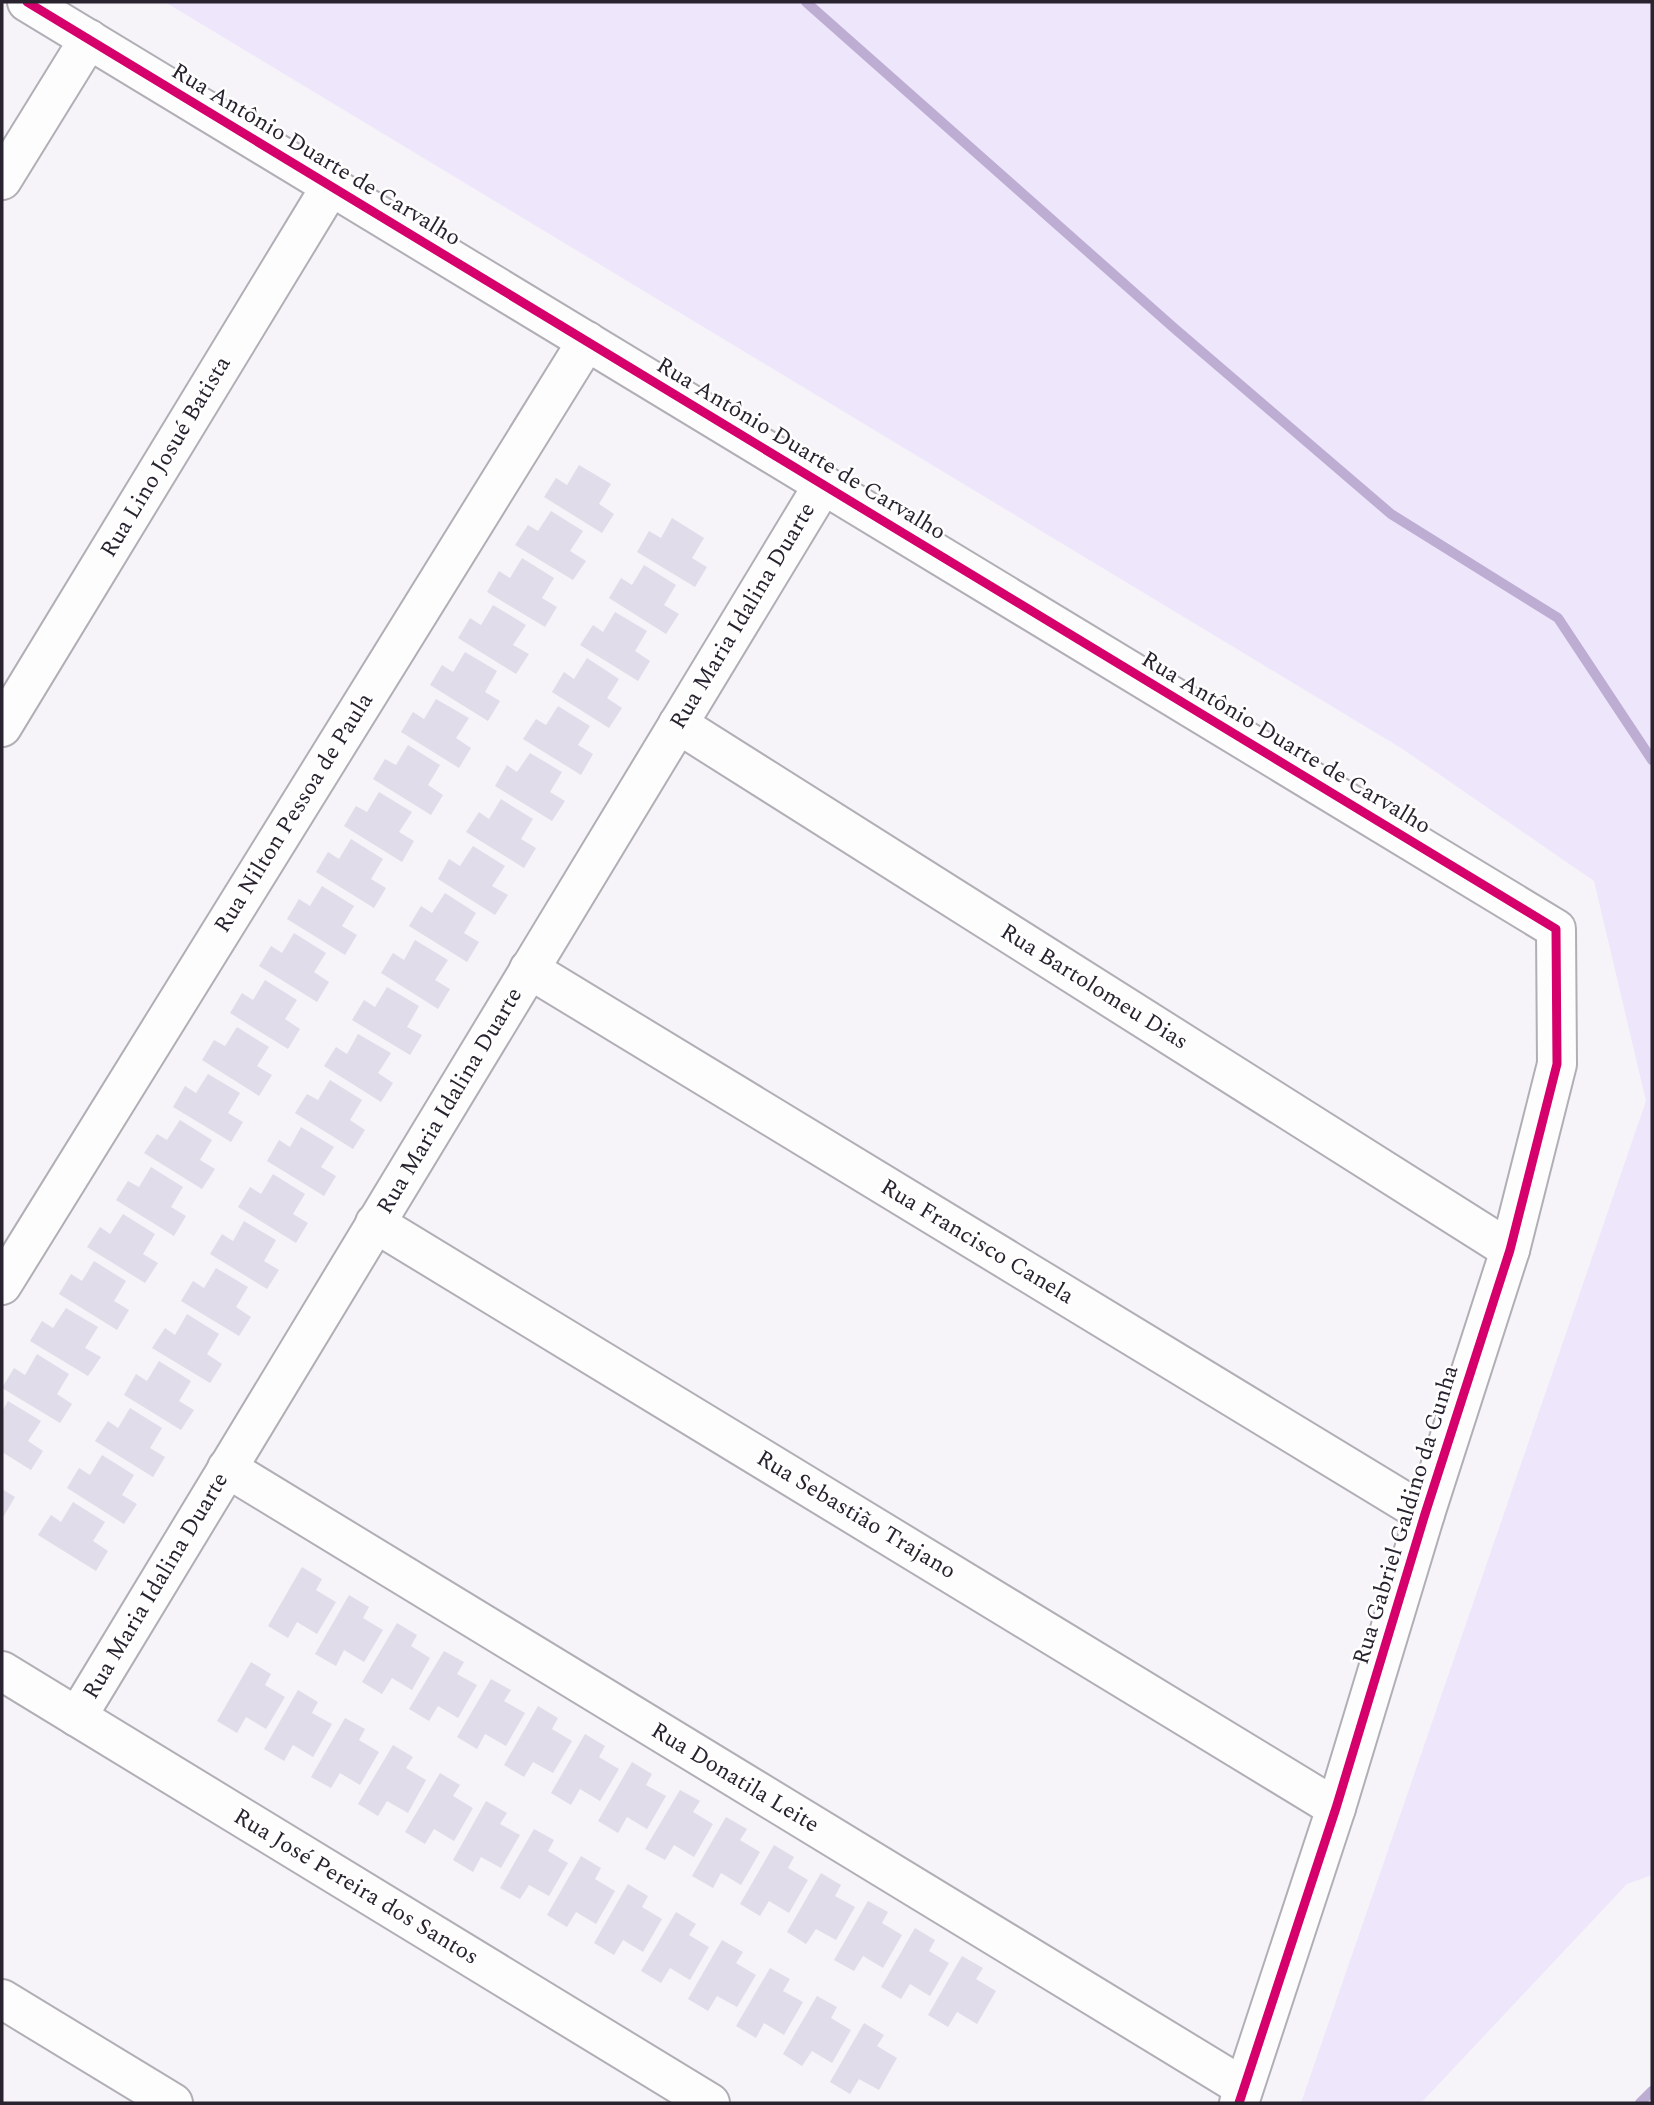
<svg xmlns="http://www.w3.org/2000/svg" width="1654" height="2105" font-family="Spectral,serif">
<rect width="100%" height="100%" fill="#f6f4f9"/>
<polygon fill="#eee6fb" points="165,2 1652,2 1652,1875 1627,1884 1421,2103 1301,2103 1646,1101 1594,881 1401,748"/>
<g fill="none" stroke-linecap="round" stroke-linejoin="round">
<g stroke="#bdadd3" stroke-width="10">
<polyline points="806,2 1174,328 1391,514 1558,618 1652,760"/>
<polyline points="1640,2103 1652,2091"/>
</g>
</g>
<g fill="#e1dce9">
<polygon points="579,465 611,484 599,504 614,514 602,533 544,497 556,478 567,485"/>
<polygon points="551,511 583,531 570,551 586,561 573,580 515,545 528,525 538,531"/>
<polygon points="672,518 704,538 692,558 707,567 695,587 637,552 649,531 661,538"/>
<polygon points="522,558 554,578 542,598 557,607 545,627 487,592 499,571 510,578"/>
<polygon points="644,565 676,585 664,605 679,614 666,634 609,598 621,578 632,585"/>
<polygon points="493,605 526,625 513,645 529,654 516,674 458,638 470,618 481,625"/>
<polygon points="615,612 647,631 635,651 650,661 638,681 580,645 593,625 603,632"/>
<polygon points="465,652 497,671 485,692 500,701 488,721 430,685 442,665 453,672"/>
<polygon points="587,658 619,679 607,698 622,708 609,728 552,692 564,672 574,679"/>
<polygon points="436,699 469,718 456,738 471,748 459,768 401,732 413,712 424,719"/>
<polygon points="558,706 590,726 578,745 593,754 581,775 523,739 536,719 546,725"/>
<polygon points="408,745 440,765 428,785 443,795 431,815 373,779 385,759 396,765"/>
<polygon points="530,753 562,772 550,792 565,801 552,821 495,786 507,765 517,772"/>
<polygon points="379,792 412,812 399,832 414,841 402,862 344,826 356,806 367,812"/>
<polygon points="501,799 533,819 521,839 536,848 524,868 466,832 479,812 489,819"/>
<polygon points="351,839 383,859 371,879 386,888 374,908 316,872 328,852 339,859"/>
<polygon points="473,846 505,866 492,886 508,895 495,915 438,879 449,859 460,866"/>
<polygon points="322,886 354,906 342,926 357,935 345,955 287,919 299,899 310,906"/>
<polygon points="445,893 476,913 464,933 479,942 467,962 409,926 421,906 432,913"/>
<polygon points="294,933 326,953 314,972 329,982 317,1002 259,966 271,946 282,953"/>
<polygon points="415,940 448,960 435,980 450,989 438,1009 381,973 393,953 404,960"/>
<polygon points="265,980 297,1000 285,1019 300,1029 288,1049 230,1013 242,993 253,1000"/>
<polygon points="387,987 419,1006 407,1027 422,1035 410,1055 352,1020 364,1000 375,1007"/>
<polygon points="237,1027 269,1047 257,1066 272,1075 259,1096 202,1060 214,1040 225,1046"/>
<polygon points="358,1034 391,1053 378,1073 393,1083 381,1102 324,1066 336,1047 347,1054"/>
<polygon points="208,1074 240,1093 228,1113 243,1122 231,1142 173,1107 185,1086 196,1093"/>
<polygon points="330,1080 362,1100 350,1120 365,1130 353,1149 295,1113 307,1094 318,1100"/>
<polygon points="180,1120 212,1140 200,1160 215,1169 202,1189 144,1153 157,1134 167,1140"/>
<polygon points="301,1127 334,1147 321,1167 336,1176 324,1196 267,1161 279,1140 290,1147"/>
<polygon points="151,1167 183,1187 171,1207 186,1216 174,1236 116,1200 128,1181 139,1187"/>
<polygon points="273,1174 305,1194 293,1214 308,1223 296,1243 238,1207 250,1187 261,1194"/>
<polygon points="123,1214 155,1234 143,1254 158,1263 145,1283 87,1247 100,1227 110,1234"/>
<polygon points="244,1221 276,1240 264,1261 279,1270 267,1289 210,1254 222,1234 233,1241"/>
<polygon points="94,1261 126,1281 114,1301 129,1310 117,1330 59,1294 71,1274 82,1281"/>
<polygon points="216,1268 248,1287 236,1307 251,1317 239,1336 181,1301 193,1281 204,1288"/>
<polygon points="66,1308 98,1327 85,1348 101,1357 88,1376 30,1341 42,1321 53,1328"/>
<polygon points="187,1314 219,1334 207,1354 222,1364 210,1383 152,1348 165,1328 175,1335"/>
<polygon points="37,1354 69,1374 57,1394 72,1404 60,1423 2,1388 14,1368 25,1375"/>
<polygon points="159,1361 191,1381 179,1401 194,1410 181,1430 124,1395 136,1374 147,1381"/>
<polygon points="8,1401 41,1421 28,1441 43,1451 31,1470 2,1452 2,1412"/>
<polygon points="130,1408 162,1428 150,1448 165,1457 153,1477 95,1441 108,1421 118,1428"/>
<polygon points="102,1455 134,1475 122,1495 137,1504 124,1524 67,1488 79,1468 90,1475"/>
<polygon points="2,1489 15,1497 2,1519"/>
<polygon points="73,1502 105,1522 93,1541 108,1551 96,1571 38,1535 51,1515 61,1522"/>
<polygon points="302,1567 322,1579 316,1590 336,1602 317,1634 297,1622 288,1638 268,1626"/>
<polygon points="349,1595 369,1607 363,1618 383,1630 364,1662 344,1650 336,1666 315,1654"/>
<polygon points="397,1623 417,1635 411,1646 430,1658 412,1690 392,1678 382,1694 362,1682"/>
<polygon points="444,1651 464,1662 457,1674 477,1685 458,1718 438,1706 429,1721 409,1709"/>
<polygon points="251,1662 271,1674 265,1685 285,1697 266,1729 246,1717 237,1733 217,1721"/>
<polygon points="491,1679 511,1690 504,1701 525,1713 506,1746 485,1734 477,1749 457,1737"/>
<polygon points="298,1690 318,1702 312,1713 332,1724 313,1757 293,1745 284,1761 264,1749"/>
<polygon points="538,1706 558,1718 552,1729 572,1741 553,1773 533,1762 524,1777 504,1765"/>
<polygon points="345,1718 365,1729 359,1740 379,1752 360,1785 340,1773 331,1788 311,1777"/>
<polygon points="585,1734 605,1746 599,1757 619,1769 600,1801 580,1789 571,1805 551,1793"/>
<polygon points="393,1745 413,1757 406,1768 426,1780 408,1813 387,1801 378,1816 358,1804"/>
<polygon points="632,1762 652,1774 646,1785 666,1796 647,1829 627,1817 618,1833 598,1821"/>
<polygon points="440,1773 460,1785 453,1796 473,1808 454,1841 434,1829 425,1844 405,1832"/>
<polygon points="680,1790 700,1801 693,1812 713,1824 694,1857 674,1845 665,1860 645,1849"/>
<polygon points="486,1801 507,1813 500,1824 520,1835 501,1868 481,1857 473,1872 453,1860"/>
<polygon points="726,1817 747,1829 740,1840 760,1852 741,1885 721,1873 713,1888 692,1876"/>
<polygon points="534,1829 554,1840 548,1851 568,1863 549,1896 529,1885 520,1899 500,1888"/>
<polygon points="774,1845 794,1857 788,1868 808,1880 789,1913 769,1901 760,1916 740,1904"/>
<polygon points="581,1856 601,1868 595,1879 615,1891 596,1924 576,1912 567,1927 547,1915"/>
<polygon points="821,1873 841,1885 835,1896 855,1907 836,1940 816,1929 806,1944 787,1932"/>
<polygon points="628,1884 648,1896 642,1907 662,1919 643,1952 623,1940 614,1955 594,1943"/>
<polygon points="868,1901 888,1912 882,1923 902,1935 883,1968 863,1956 854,1971 834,1960"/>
<polygon points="676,1912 696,1924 689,1935 709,1947 690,1980 670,1968 661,1983 641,1971"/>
<polygon points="915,1928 935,1940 929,1951 949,1963 930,1996 910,1984 901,1999 881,1987"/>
<polygon points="722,1940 743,1952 736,1963 756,1975 737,2007 717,1996 708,2011 688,1999"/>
<polygon points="962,1956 983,1968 976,1979 996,1991 977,2024 957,2012 948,2027 928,2015"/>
<polygon points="770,1968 790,1979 783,1991 803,2002 784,2035 764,2023 756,2038 736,2026"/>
<polygon points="817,1996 837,2007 831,2018 851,2030 832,2063 812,2051 802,2066 783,2054"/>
<polygon points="864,2023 884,2035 877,2046 897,2058 879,2090 859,2079 850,2094 830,2082"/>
</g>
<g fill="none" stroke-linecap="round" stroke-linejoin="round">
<g stroke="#b1aeb5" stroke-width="42">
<g id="minor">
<polyline points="27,2 1556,929 1557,1064 1510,1250 1425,1514 1336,1808 1239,2103"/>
<polyline points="2,180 89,39"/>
<polyline points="678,724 1510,1250"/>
<polyline points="2,727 331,186"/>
<polyline points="529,969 1425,1514"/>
<polyline points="375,1223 1336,1808"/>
<polyline points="2,1285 587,341"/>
<polyline points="227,1468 1243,2087"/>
<polyline points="2,1671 710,2103"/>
<polyline points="77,1717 823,485"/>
<polyline points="2,1999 173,2103"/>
</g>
</g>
<use href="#minor" stroke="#fefdfe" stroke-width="38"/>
<g stroke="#fff" stroke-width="13">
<polyline id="cycleway" points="27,2 1556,929 1557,1064 1510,1250 1425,1514 1336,1808 1239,2103"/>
</g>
<use href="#cycleway" stroke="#d6006c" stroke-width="9"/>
</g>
<g text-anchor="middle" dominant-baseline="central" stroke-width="5" stroke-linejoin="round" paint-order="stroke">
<g font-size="23" fill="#28232f" stroke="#fff">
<text transform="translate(316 155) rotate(31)">Rua Antônio Duarte de Carvalho</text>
<text transform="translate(801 449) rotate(31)">Rua Antônio Duarte de Carvalho</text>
<text transform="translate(166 457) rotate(-59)">Rua Lino Josué Batista</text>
<text transform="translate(743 616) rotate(-59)">Rua Maria Idalina Duarte</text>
<text transform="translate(1286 743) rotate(31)">Rua Antônio Duarte de Carvalho</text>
<text transform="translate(294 813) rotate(-58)">Rua Nilton Pessoa de Paula</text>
<text transform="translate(1094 987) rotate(32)">Rua Bartolomeu Dias</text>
<text transform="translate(450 1101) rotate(-59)">Rua Maria Idalina Duarte</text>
<text transform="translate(977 1242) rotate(31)">Rua Francisco Canela</text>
<text transform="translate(856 1515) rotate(31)">Rua Sebastião Trajano</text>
<text transform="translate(1406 1515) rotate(-73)">Rua Gabriel Galdino da Cunha</text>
<text transform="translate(156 1586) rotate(-59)">Rua Maria Idalina Duarte</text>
<text transform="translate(735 1778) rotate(31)">Rua Donatila Leite</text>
<text transform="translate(356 1887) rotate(31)">Rua José Pereira dos Santos</text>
</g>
</g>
<rect width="1654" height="2105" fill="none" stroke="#28232f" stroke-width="7"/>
</svg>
